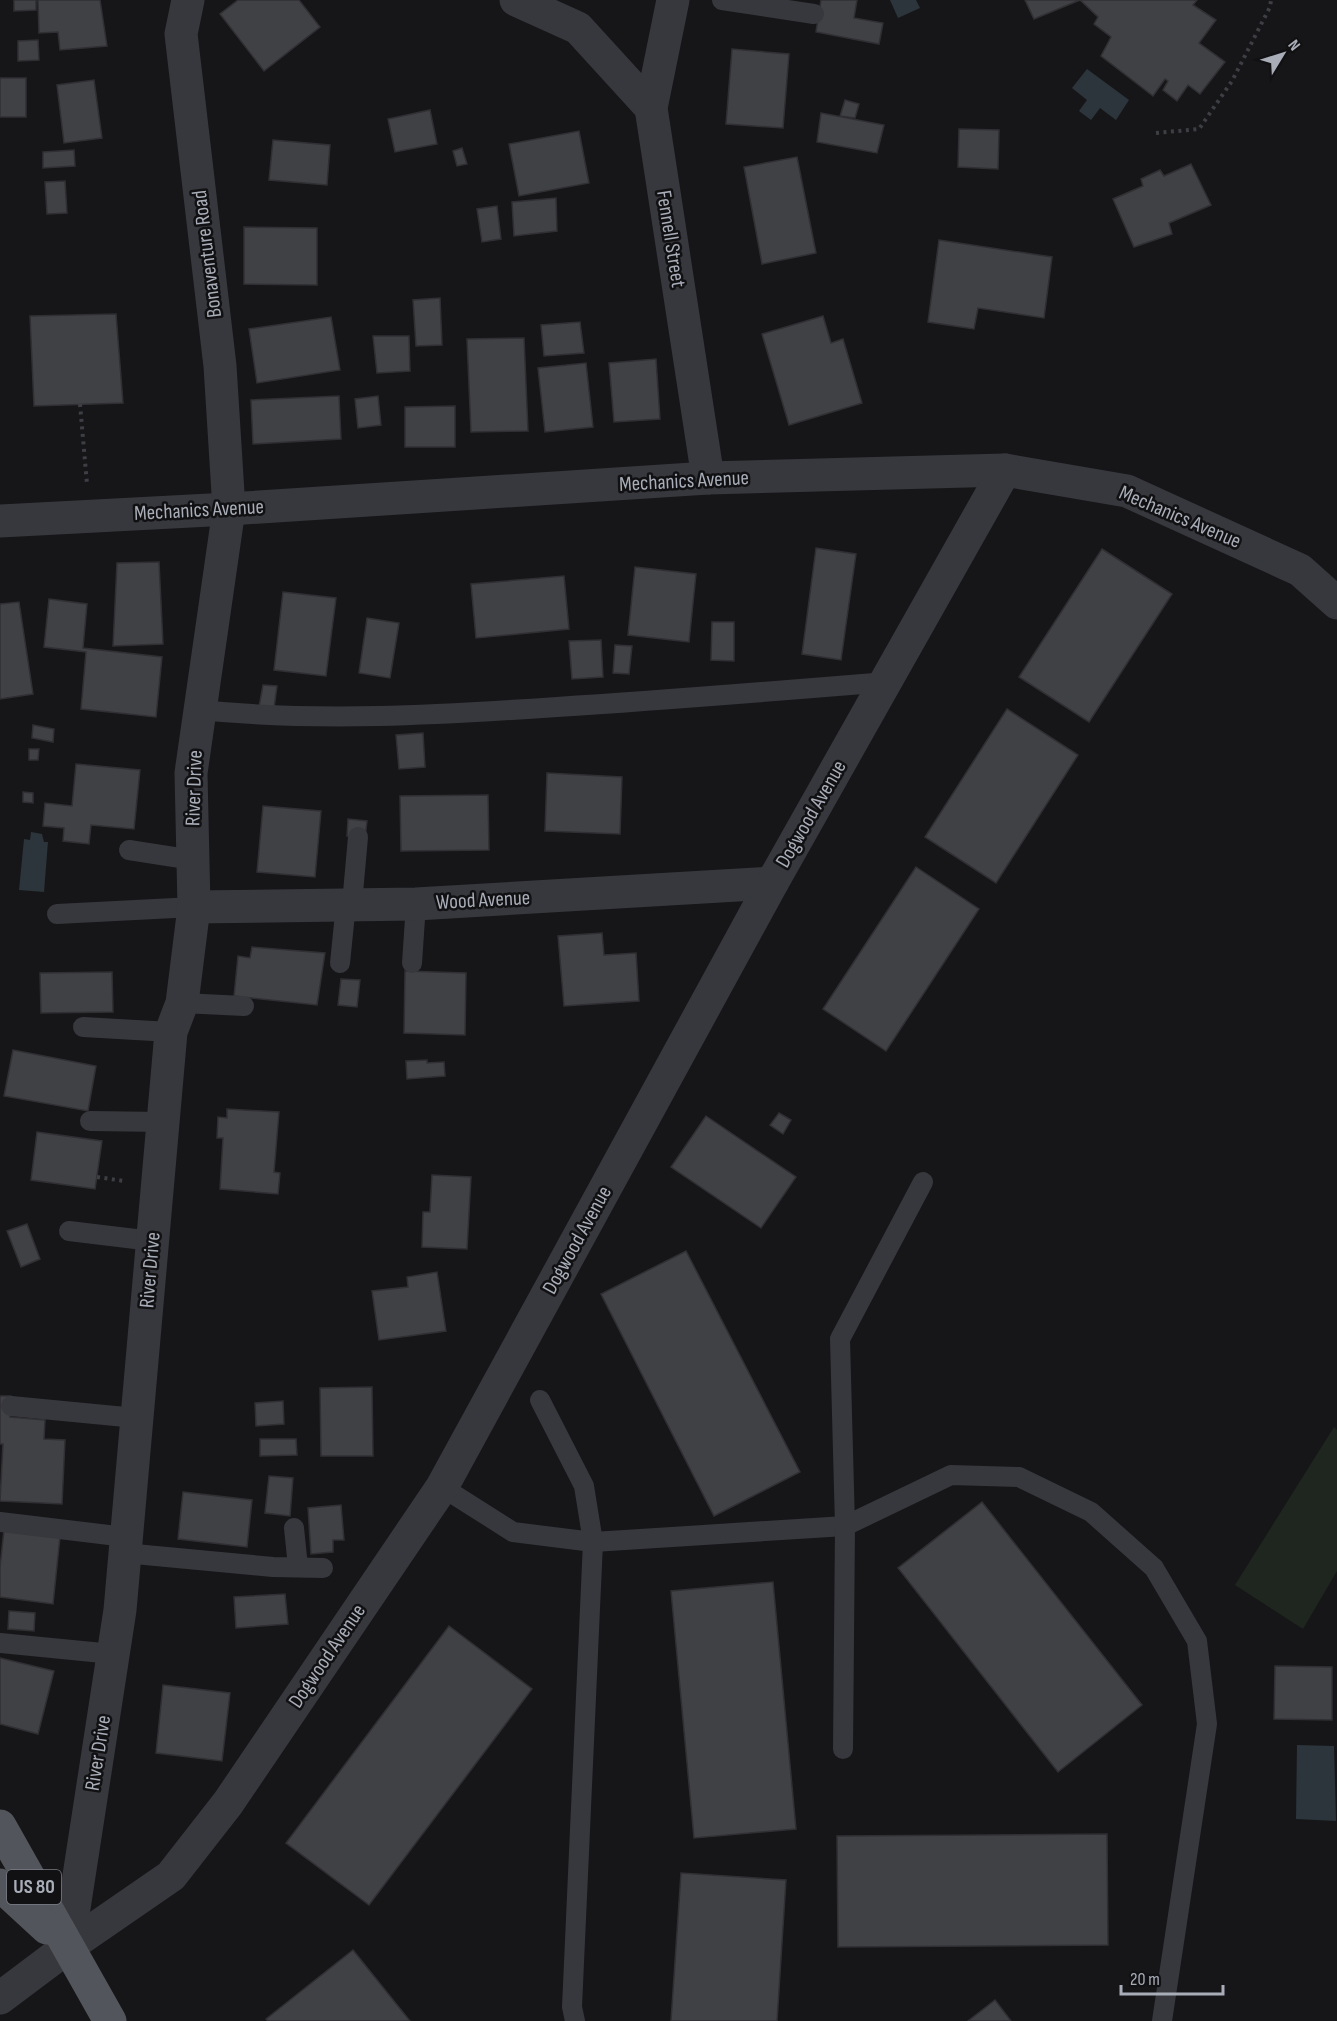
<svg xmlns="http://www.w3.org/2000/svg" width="1337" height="2021" font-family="'Sofia Sans Condensed',sans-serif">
<rect width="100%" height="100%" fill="#161618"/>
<polygon fill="#1e261f" points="1334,1427 1337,1430 1337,1571 1303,1629 1235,1585"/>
<g fill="#2c353c">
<polygon points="890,0 916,0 920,8 898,18"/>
<polygon points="1087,69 1129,100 1116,120 1100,108 1091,120 1079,111 1087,100 1072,88"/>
<polygon points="31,832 42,834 44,842 48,842 44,892 19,890 24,839 30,840"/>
<polygon points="1297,1745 1334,1746 1336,1821 1296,1819"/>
</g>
<g fill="#404145" stroke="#303034" stroke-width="1.5">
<polygon points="14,0 36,0 36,10 14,11"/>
<polygon points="38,0 100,0 107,46 60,50 58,32 39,33"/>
<polygon points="238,0 299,0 320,27 264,71 220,14"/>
<polygon points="821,0 857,0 854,18 883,23 879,44 816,32"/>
<polygon points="1025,0 1197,0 1193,5 1216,20 1199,43 1225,62 1200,94 1188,85 1177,101 1163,90 1168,81 1165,79 1153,96 1101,56 1111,37 1094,24 1098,17 1080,0 1034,19"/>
<polygon points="38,40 39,60 18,61 18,41"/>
<polygon points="732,49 789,54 783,128 726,124"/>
<rect x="0" y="78" width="26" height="39"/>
<polygon points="94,80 102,138 64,143 57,85"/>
<polygon points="845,100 859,104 855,118 840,116"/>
<polygon points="430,110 437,144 395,152 388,119"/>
<polygon points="821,113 884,125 877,153 817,142"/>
<polygon points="959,129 999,130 998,169 958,167"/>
<polygon points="579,131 589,183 519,196 509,144"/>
<polygon points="273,140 330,145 327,185 269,180"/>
<polygon points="462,148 467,164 457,166 453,151"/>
<polygon points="74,150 75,166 43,168 43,152"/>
<polygon points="797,157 816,253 762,264 744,167"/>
<polygon points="1191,164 1211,205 1169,223 1172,234 1134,247 1113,199 1143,186 1141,179 1160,170 1164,176"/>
<polygon points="65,181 67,213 47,214 45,182"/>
<polygon points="556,198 557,231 514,236 512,202"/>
<polygon points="497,206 501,239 482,242 477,209"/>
<polygon points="244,227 317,228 317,285 244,284"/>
<polygon points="939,240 1052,257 1044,318 978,308 974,329 928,322"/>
<polygon points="440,298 442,345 416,346 413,300"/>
<polygon points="116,314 123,403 34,406 30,316"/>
<polygon points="823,316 831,343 843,339 862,403 789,425 762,334"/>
<polygon points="331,317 340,370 257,383 249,329"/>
<polygon points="580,322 584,353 544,356 541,325"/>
<polygon points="373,336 409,336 410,371 377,373"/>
<polygon points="524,338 528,431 471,432 467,339"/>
<polygon points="656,359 660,419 614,422 609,363"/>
<polygon points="586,363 593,427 545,432 538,368"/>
<polygon points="339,396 341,439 253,444 251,400"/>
<polygon points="378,396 381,425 358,428 355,399"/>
<polygon points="455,406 455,447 405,447 405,407"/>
<polygon points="816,548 856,554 841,660 802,654"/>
<polygon points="1102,549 1172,594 1089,722 1019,677"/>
<polygon points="159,562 163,644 113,646 117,563"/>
<polygon points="635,567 696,574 689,642 628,635"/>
<polygon points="564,576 569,629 476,638 471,584"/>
<polygon points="283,592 336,598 326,676 274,670"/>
<polygon points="49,599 87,604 83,648 162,657 156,717 81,709 86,652 44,647"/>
<polygon points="19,602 33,694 0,699 0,604"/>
<polygon points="367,618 399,623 390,678 359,673"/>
<polygon points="712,622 734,622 734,661 711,660"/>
<polygon points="601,640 603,677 572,679 569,641"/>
<polygon points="615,645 632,646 629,674 613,673"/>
<polygon points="263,685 277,686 274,708 259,707"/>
<polygon points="1007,709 1078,755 996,883 925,837"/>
<polygon points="33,725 54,729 53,742 32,738"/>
<polygon points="423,733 425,767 399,769 396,735"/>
<polygon points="29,749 39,749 38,760 29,760"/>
<polygon points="76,764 140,770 134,829 91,825 89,844 63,841 64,828 43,826 45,803 72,806"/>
<polygon points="547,773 622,777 620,834 545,831"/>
<polygon points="23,792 33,793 33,803 23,802"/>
<polygon points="488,795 489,850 401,851 400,796"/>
<polygon points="263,806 321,811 315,877 257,872"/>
<polygon points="348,819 367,821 365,838 347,836"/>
<polygon points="916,867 979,909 886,1051 823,1009"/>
<polygon points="602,933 604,955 636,953 639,1001 564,1006 558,936"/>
<polygon points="252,947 325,953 317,1005 234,996 238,956 250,958"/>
<polygon points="405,971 466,973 465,1035 404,1033"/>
<polygon points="112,972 113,1012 41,1013 40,973"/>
<polygon points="341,979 360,980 357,1007 338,1005"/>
<polygon points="13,1050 96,1066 88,1111 4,1096"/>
<polygon points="427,1060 427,1063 444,1062 445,1076 407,1079 406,1061"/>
<polygon points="227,1109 279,1112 274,1172 280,1173 278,1194 220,1189 223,1138 217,1138 218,1117 227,1118"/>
<polygon points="779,1113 791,1120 783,1134 770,1125"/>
<polygon points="706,1116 796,1177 761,1228 671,1167"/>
<polygon points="37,1132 102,1141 95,1189 31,1180"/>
<polygon points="432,1175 471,1177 467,1249 422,1247 423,1212 430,1212"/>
<polygon points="27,1224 40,1259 21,1267 7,1231"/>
<polygon points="686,1251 800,1472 714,1516 601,1294"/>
<polygon points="437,1272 446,1331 379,1340 372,1291 408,1287 407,1277"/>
<polygon points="372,1387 373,1456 321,1456 320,1388"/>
<polygon points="0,1396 11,1396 10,1417 45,1420 44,1439 65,1440 62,1504 0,1501 3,1444 0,1444"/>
<polygon points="283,1401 284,1424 256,1426 255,1403"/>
<polygon points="260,1439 296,1439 297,1455 260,1456"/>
<polygon points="269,1476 293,1478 290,1516 265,1513"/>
<polygon points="183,1492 252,1500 247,1547 178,1539"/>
<polygon points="982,1502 1142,1705 1058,1772 898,1568"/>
<polygon points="341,1505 344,1540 333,1540 333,1552 311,1554 308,1508"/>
<polygon points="4,1530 60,1537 53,1604 0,1597 0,1567"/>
<polygon points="773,1582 796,1829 694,1838 671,1591"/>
<polygon points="285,1594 288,1624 236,1628 234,1597"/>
<polygon points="9,1611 35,1613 34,1631 8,1629"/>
<polygon points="449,1626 532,1689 369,1905 286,1843"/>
<polygon points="0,1658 54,1671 38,1734 0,1724"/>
<polygon points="1275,1666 1332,1667 1332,1720 1274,1719"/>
<polygon points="163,1685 230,1693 222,1761 156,1753"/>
<polygon points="1107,1834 1108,1945 838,1947 837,1836"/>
<polygon points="681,1873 786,1880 777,2021 671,2021"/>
<polygon points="353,1950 410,2021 268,2021 266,2019"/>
<polygon points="995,2000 1011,2021 968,2021"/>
</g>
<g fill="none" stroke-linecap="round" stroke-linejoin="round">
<g stroke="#3d3f44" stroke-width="4" stroke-dasharray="3 4.5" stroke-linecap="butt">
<polyline points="1156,133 1199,129 1232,81 1270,7 1271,0"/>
<polyline points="80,404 87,484"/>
<polyline points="97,1177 124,1181"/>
</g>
<g stroke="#37383d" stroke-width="20">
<polyline points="722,0 814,14"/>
<path d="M 200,710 C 319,722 438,715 557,707 C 667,700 777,691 887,682"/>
<polyline points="129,850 193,860"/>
<polyline points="352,904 358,837"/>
<polyline points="57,914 194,907"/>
<polyline points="340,963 346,904"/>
<polyline points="412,963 416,904"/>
<polyline points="182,1003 244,1006"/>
<polyline points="83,1027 171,1032"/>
<polyline points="90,1121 163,1122"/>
<polyline points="69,1231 152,1241"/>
<polyline points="540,1400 584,1486 593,1542 572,2007 575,2021"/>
<polyline points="11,1406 136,1418"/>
<polyline points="442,1487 513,1532 593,1542 845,1526 951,1475 1019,1477 1091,1512 1154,1568 1197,1641 1207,1724 1162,2021"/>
<polyline points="0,1522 126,1537"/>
<polyline points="294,1528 298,1567"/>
<polyline points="124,1553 273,1567 323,1568"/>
<polyline points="0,1643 113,1654"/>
<polyline points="843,1749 845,1526 840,1339 923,1182"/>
</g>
<g stroke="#37383d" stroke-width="33">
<polyline points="516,0 578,28 651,108"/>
<polyline points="673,0 651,108 708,478"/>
<polyline points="0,521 229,509 708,478 1005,470 1127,491 1300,570 1337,603"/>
<polyline points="194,907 416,904 772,883"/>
<polyline points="68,1947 120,1610 171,1032 182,1003 194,907 191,773 229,509 220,366 181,34 188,0"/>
<polyline points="0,1998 68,1947 171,1876 228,1803 442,1487 772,883 1005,470"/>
</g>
<g stroke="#53555c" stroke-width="33">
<polyline points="0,1826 110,2021"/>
<polyline points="0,1885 47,1928"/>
</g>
</g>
<g text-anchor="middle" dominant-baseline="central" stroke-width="5" stroke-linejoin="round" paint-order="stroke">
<rect fill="#111113" stroke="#7b7e86" stroke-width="1.5" x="7" y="1870" width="54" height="34" rx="4.5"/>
<g font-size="20" font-weight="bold" fill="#a8adb8">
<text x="34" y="1887">US 80</text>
</g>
<g font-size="21" fill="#a8adb8" stroke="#111113">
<text transform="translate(671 239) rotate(81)">Fennell Street</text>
<text transform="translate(207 254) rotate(-97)">Bonaventure Road</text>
<text transform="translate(684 481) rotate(-3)">Mechanics Avenue</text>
<text transform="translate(199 510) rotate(-3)">Mechanics Avenue</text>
<text transform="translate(1180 517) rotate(23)">Mechanics Avenue</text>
<text transform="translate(194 788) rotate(-88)">River Drive</text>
<text transform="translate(811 814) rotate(-60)">Dogwood Avenue</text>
<text transform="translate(483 900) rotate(-3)">Wood Avenue</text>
<text transform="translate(577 1240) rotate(-61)">Dogwood Avenue</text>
<text transform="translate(150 1270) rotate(-85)">River Drive</text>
<text transform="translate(327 1656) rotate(-56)">Dogwood Avenue</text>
<text transform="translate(98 1753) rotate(-81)">River Drive</text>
</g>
</g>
<g transform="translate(1283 54) rotate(52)" stroke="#111113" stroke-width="4.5" paint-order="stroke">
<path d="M0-4.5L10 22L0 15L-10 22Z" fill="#a8adb8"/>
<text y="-9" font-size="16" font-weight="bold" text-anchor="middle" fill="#a8adb8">N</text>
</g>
<path d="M1121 1985v9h102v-9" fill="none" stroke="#a8adb8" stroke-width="3"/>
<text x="1130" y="1985" font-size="18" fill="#a8adb8" stroke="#111113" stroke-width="4.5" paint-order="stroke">20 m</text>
</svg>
